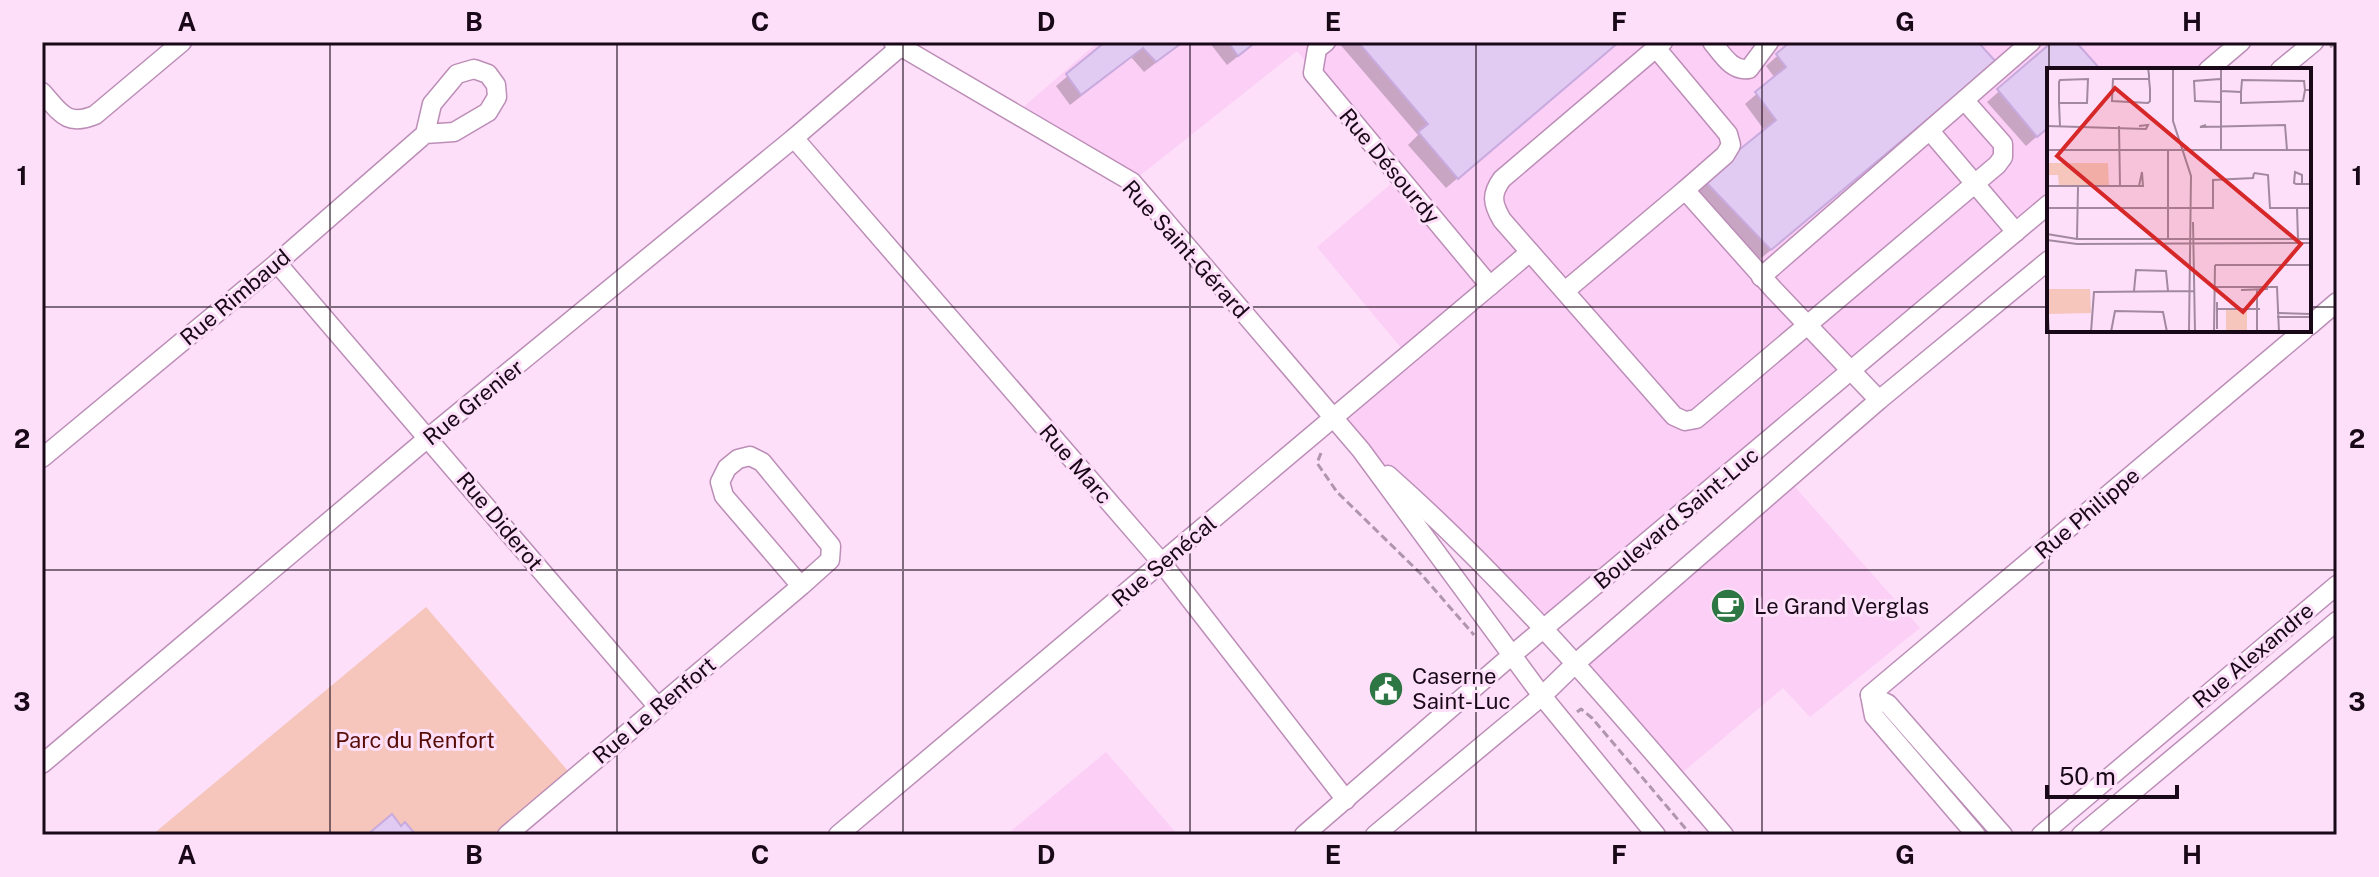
<svg xmlns="http://www.w3.org/2000/svg" width="2379" height="877" font-family="'Public Sans',sans-serif">
<rect width="100%" height="100%" fill="#fddff9"/>
<g fill="#fccff6">
<polygon points="1098,42 2241,42 2208,70 2049,70 2049,204 1544,629 1361,450 1334,417 1407,355 1317,247 1399,177 1297,51 1132,182 1013,116"/>
<polygon points="1788,479 1920,628 1810,717 1783,688 1676,778 1576,663"/>
<polygon points="1106,752 1178,835 1006,835"/>
</g>
<polygon fill="#f6c5bc" points="426,607 575,779 507,835 152,835"/>
<g fill="#0003">
<polygon points="1108,42 1183,42 1144,72 1131,57 1070,105 1056,86"/>
<polygon points="1209,42 1256,42 1227,65"/>
<polygon points="1338,42 1618,42 1446,188 1408,145 1418,135"/>
<polygon points="1793,42 1977,42 1983,72 1759,260 1693,191 1765,131 1745,104 1775,78 1766,66"/>
<polygon points="2055,42 2074,42 2098,70 2049,70 2049,126 2026,146 1987,102"/>
</g>
<g fill="#e2cbf3" stroke="#c8aade" stroke-width="2">
<polygon points="1105,42 1183,42 1156,62 1143,48 1081,95 1066,74"/>
<polygon points="1228,42 1256,42 1238,56"/>
<polygon points="1358,42 1619,42 1458,179 1418,132 1428,124"/>
<polygon points="1790,42 1978,42 1996,62 1771,250 1703,179 1776,120 1755,92 1786,67 1776,54"/>
<polygon points="2052,42 2076,42 2101,70 2049,70 2049,127 2037,137 1997,89"/>
<polygon points="392,814 401,826 405,822 416,835 367,835"/>
</g>
<g fill="none" stroke-linecap="round" stroke-linejoin="round">
<g stroke="#bc8eb7" stroke-width="21">
<g id="minor">
<polyline points="893,42 1132,182 1361,450 1542,696 1656,835"/>
<polyline points="1326,42 1317,49 1313,73 1490,286"/>
<path d="M 1663,42 L 1502,179 C 1491,194 1492,203 1502,220 L 1674,416 L 1685,421 L 1696,419 L 1997,165 L 2003,157 L 2003,144 L 1965,101"/>
<path d="M 1712,42 C 1722,54 1732,72 1749,69 L 1769,42"/>
<polyline points="1656,48 1728,134 1731,145 1725,155 1685,190"/>
<polyline points="2208,70 2241,42"/>
<polyline points="2280,70 2314,42"/>
<path d="M 42,92 C 60,112 66,127 95,115 L 182,42"/>
<polyline points="1930,131 2016,232"/>
<polyline points="794,138 1162,563 1346,800"/>
<polyline points="277,263 658,707"/>
<polyline points="1761,277 2031,42"/>
<polyline points="1565,291 1685,190 1774,290 1879,400"/>
<polyline points="2309,326 2337,302"/>
<polyline points="42,458 277,263 425,134 432,104 457,74 474,69 488,74 496,85 497,97 488,112 454,132 425,134"/>
<path d="M 1388,475 C 1511,584 1617,710 1724,835"/>
<polyline points="1870,695 2304,330"/>
<polyline points="42,764 429,437 794,138 906,42"/>
<polyline points="507,835 801,586 830,560 831,546 762,462 750,456 738,459 727,468 720,482 724,496 801,586"/>
<polyline points="838,835 1530,252"/>
<polyline points="1304,835 1512,655 2049,204"/>
<polyline points="1375,835 1542,696 1576,663 1879,400 2049,260"/>
<polyline points="1976,835 1874,716 1870,695 1888,704 2003,835"/>
<polyline points="2041,835 2337,585"/>
<polyline points="2081,835 2337,621"/>
</g>
</g>
<g stroke="#af96ac" stroke-width="3" stroke-dasharray="8 4" stroke-linecap="butt">
<polyline points="2330,47 2337,42"/>
<polyline points="1321,453 1317,463 1337,492 1421,574 1474,635"/>
<polyline points="1577,712 1581,709 1592,718 1691,835"/>
</g>
<use href="#minor" stroke="#fff" stroke-width="18"/>
</g>
<path fill="none" stroke="#190918" stroke-width="2" stroke-opacity="0.55" d="M 330,42 L 330,835M 617,42 L 617,835M 903,42 L 903,835M 1190,42 L 1190,835M 1476,42 L 1476,835M 1762,42 L 1762,835M 2049,42 L 2049,835M 42,307 L 2049,307M 2309,307 L 2337,307M 42,570 L 2337,570"/>
<defs>
<g id="cafe-disc" transform="scale(1.8)"><circle r="9.5" fill="#2e7643" stroke="#fddff9"/><path d="M-5.5-4.5H6V0H3Q3 3.5 0 3.5H-2.5Q-5.5 3.5-5.5 0ZM3-3.2v2h1.7v-2ZM-6 4.5H4V6H-6Z" fill="#fff"/></g>
<g id="civic-disc" transform="scale(1.8)"><circle r="9.5" fill="#2e7643" stroke="#fddff9"/><path d="M-.6-6.5H3V-4.5H.6V-3L4-1V1h2V6H-6V1h2V-1L-.6-3ZM-1.2 2.5V6h2.4V2.5Z" fill="#fff"/></g>
</defs>
<g fill-rule="evenodd">
<use href="#cafe-disc" x="1728" y="606"/>
<use href="#civic-disc" x="1386" y="689"/>
</g>
<g text-anchor="middle" dominant-baseline="central" stroke-width="6" stroke-linejoin="round" paint-order="stroke">
<g font-size="22" fill="#190918" stroke="#fddff9">
<text transform="translate(1390 166) rotate(50)">Rue Désourdy</text>
<text transform="translate(1186 249) rotate(48)">Rue Saint-Gérard</text>
<text transform="translate(235 297) rotate(-40)">Rue Rimbaud</text>
<text transform="translate(473 402) rotate(-39)">Rue Grenier</text>
<text transform="translate(1076 464) rotate(49)">Rue Marc</text>
<text transform="translate(2087 513) rotate(-40)">Rue Philippe</text>
<text transform="translate(1676 518) rotate(-40)">Boulevard Saint-Luc</text>
<text transform="translate(500 521) rotate(50)">Rue Diderot</text>
<text transform="translate(1164 561) rotate(-40)">Rue Senécal</text>
<text transform="translate(2253 655) rotate(-40)">Rue Alexandre</text>
<text transform="translate(654 710) rotate(-40)">Rue Le Renfort</text>
</g>
<g font-size="22" fill="#190918" stroke="#fddff9" text-anchor="start">
<text x="1754" y="606">Le Grand Verglas</text>
<text x="1412" y="676">Caserne<tspan x="1412" dy="25">Saint-Luc</tspan></text>
</g>
<g font-size="22" fill="#570d05" stroke="#fddff9">
<text x="415" y="740">Parc du Renfort</text>
</g>
</g>
<g transform="translate(2047 68)">
<rect width="264" height="264" fill="#fddff9"/>
<path d="M 0,95 L 61,95 L 62,118 L 12,118 L 11,107 L 0,107 ZM 0,221 L 43,221 L 44,245 L 2,246 ZM 179,241 L 200,241 L 200,264 L 179,264 Z" fill="#f6c5bc"/>
<path fill="none" stroke="#a2899f" stroke-width="2" d="M 101,0 L 102,7 L 102,11 L 103,21 L 103,33 L 101,35 L 65,33 L 66,11 L 102,11M 126,0 L 126,53 L 144,108 L 142,264M 174,0 L 174,82M 173,11 L 147,13 L 148,33 L 174,34M 174,23 L 194,24 L 194,35 L 256,33 L 258,22 L 264,22M 194,24 L 195,12 L 257,13 L 258,22M 12,35 L 40,35 L 41,11 L 13,12 L 12,14 L 12,35 L 13,58M 159,57 L 153,59 L 238,57 L 240,82M 0,58 L 99,61 L 101,57 L 92,58M 72,58 L 73,118M 0,82 L 264,82M 207,105 L 221,107 L 223,140 L 264,140M 255,116 L 255,107 L 248,104 L 247,115 L 249,116 L 264,116M 0,118 L 96,118 L 95,104 L 92,118M 0,140 L 166,140 L 166,112 L 206,110 L 207,105M 250,140 L 251,172M 146,154 L 148,264M 0,166 L 30,171 L 264,171M 30,170 L 31,119M 121,170 L 121,83M 0,172 L 30,176 L 264,175M 168,197 L 264,197M 168,219 L 230,219 L 232,264M 194,222 L 221,221M 87,223 L 89,202 L 119,203 L 121,223M 0,235 L 2,264M 169,241 L 213,241M 230,245 L 264,246M 230,249 L 264,249M 170,261 L 170,234M 44,264 L 47,224 L 148,223M 44,264 L 120,263M 64,264 L 68,243 L 116,244 L 120,264M 167,264 L 168,197M 210,264 L 210,222"/>
<path fill="#d62828" fill-opacity="0.15" stroke="#d62828" stroke-width="4" d="M 68,20 L 254,176 L 196,244 L 10,88 Z"/>
<rect width="264" height="264" fill="none" stroke="#190918" stroke-width="4"/>
</g>
<rect width="2379" height="877" fill="none" stroke="#fddff9" stroke-width="88"/>
<path d="M2047 785v12h130v-12" fill="none" stroke="#190918" stroke-width="4"/>
<text x="2059" y="785" font-size="24" fill="#190918" stroke="#fddff9" stroke-width="6" paint-order="stroke">50 m</text>
<rect x="44" y="44" width="2291" height="789" fill="none" stroke="#190918" stroke-width="3"/>
<g font-size="26" text-anchor="middle" font-weight="bold" fill="#190918">
<text x="187" y="31">A</text>
<text x="474" y="31">B</text>
<text x="760" y="31">C</text>
<text x="1046" y="31">D</text>
<text x="1333" y="31">E</text>
<text x="1619" y="31">F</text>
<text x="1905" y="31">G</text>
<text x="2192" y="31">H</text>
<text x="22" y="185">1</text>
<text x="2357" y="185">1</text>
<text x="22" y="448">2</text>
<text x="2357" y="448">2</text>
<text x="22" y="711">3</text>
<text x="2357" y="711">3</text>
<text x="187" y="864">A</text>
<text x="474" y="864">B</text>
<text x="760" y="864">C</text>
<text x="1046" y="864">D</text>
<text x="1333" y="864">E</text>
<text x="1619" y="864">F</text>
<text x="1905" y="864">G</text>
<text x="2192" y="864">H</text>
</g>
</svg>
